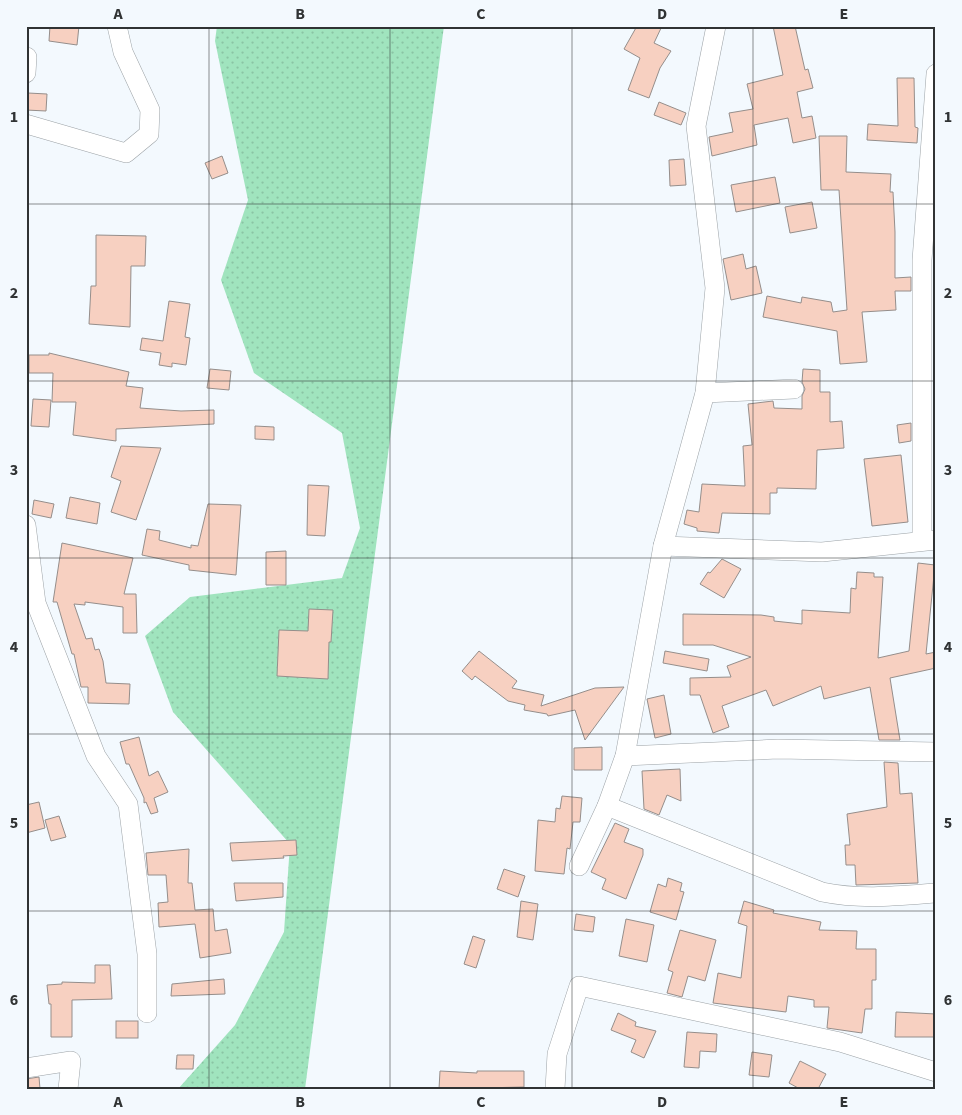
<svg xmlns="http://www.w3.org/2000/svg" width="962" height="1115" font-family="'Source Sans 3',sans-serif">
<defs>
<pattern id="green-dots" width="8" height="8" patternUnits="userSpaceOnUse" patternTransform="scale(1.25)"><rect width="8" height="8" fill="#a0e4be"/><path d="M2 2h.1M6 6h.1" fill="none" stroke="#8ac4a4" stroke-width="1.8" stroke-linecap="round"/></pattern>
</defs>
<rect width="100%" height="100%" fill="#f3f9fe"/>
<polygon fill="url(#green-dots)" points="217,26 444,26 305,1089 178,1089 235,1025 284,932 290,844 173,712 145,636 190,597 342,578 360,528 342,433 254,373 221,280 248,200 215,41"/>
<g fill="#f7d0c1" stroke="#958e8b">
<polygon points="50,26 79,26 77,45 49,41"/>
<polygon points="637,26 662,26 654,43 671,51 660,68 649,98 628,90 640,58 624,49"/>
<polygon points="773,26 795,26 805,70 808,69 813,88 797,92 802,118 812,116 816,138 793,143 788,118 754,125 757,145 712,156 709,137 733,132 729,113 753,109 747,84 783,75"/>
<polygon points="897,78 914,78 915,127 918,128 917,143 867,140 868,124 898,126"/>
<polygon points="28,93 47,94 46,111 26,110"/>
<polygon points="659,102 686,113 681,125 654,115"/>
<polygon points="819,136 847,136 846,172 891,174 890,192 893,192 895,232 895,278 911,277 911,291 895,291 896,310 862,312 867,362 840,364 837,331 763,317 767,296 801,303 802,297 831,302 833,312 847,310 839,190 821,190"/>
<polygon points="222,156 228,173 212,179 205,163"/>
<polygon points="684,159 686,185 670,186 669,160"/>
<polygon points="775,177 780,203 736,212 731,185"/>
<polygon points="812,202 817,228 790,233 785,207"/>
<polygon points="96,235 146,236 145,266 131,266 130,327 89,324 91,286 96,286"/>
<polygon points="743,254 746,269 756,266 762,293 731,300 723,259"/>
<polygon points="169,301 190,304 185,337 190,338 186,365 172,363 172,367 159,365 161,353 140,350 142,338 163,341"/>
<polygon points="49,353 129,372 126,386 143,388 140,408 181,411 214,410 214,424 116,429 116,441 73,435 76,402 52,402 53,373 29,373 29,355 49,355"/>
<polygon points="210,369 231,371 229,390 207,388"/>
<polygon points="803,369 820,370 820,392 830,392 830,422 842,421 844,448 817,450 816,489 777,488 777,493 770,493 770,514 722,513 719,533 697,531 697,528 684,524 687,510 699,512 702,484 745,486 743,446 752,445 748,404 773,401 774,408 802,409 802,396 805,389 802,382"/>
<polygon points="33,399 51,400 49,427 31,426"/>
<polygon points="911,423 911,441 899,443 897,425"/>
<polygon points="255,426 274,427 274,440 255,439"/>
<polygon points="121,446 161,448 136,520 111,512 121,481 111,477"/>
<polygon points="901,455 908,522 872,526 864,459"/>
<polygon points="308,485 329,486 325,536 307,535"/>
<polygon points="70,497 100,503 97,524 66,518"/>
<polygon points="34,500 54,504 51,518 32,514"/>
<polygon points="208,504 241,505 236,575 189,570 189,565 142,555 147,529 160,531 159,540 191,548 191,545 198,546"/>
<polygon points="62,543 133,558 124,594 136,594 137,633 123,633 123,607 85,602 85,605 74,604 86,639 92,638 95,650 99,649 103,661 106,683 130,684 129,704 88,703 88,687 81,687 74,654 72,654 57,602 53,602"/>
<polygon points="286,551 286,585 266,585 266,552"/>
<polygon points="722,559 741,569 724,598 700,584 708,572 710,573"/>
<polygon points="918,563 935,565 926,654 936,652 936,668 890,678 900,740 879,740 870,687 824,699 821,686 773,706 766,690 722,706 729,727 713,733 700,695 690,695 690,678 731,677 727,666 751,657 713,645 683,645 683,614 761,615 774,617 774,621 802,624 802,610 850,613 851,588 856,589 857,572 874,573 874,577 883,577 878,658 909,651"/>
<polygon points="309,609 333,610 331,642 329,642 328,679 277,676 279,630 308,631"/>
<polygon points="479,651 517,681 512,688 544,695 541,706 595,688 624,687 585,740 575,710 548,716 547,714 524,710 525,705 508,701 475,676 472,680 462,671"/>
<polygon points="665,651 709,659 707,671 663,663"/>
<polygon points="664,695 671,734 655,738 647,699"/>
<polygon points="139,737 149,776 158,771 168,792 154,798 158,812 151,814 146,802 144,803 144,798 129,764 126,764 120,742"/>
<polygon points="602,747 602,770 574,770 574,748"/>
<polygon points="884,762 898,763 900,794 912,793 918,883 856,885 855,865 846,865 845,845 850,845 847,814 887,807"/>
<polygon points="680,769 681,801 667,795 659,815 644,809 642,771"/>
<polygon points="562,796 582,798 580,822 573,822 570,849 567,848 564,874 535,871 538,820 555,822 556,808 560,809"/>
<polygon points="39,802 45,828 26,833 26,805"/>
<polygon points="59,816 66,837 51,841 45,820"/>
<polygon points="615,823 629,829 624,842 643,849 643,855 626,899 602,889 606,879 591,872"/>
<polygon points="296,840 297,855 283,856 284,858 232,861 230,843"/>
<polygon points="189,849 188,883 192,883 195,910 213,909 215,931 227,929 231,953 200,958 195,924 159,927 158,903 168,902 166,875 148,875 146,853"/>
<polygon points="504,869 525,876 518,897 497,889"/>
<polygon points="668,878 682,883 680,891 684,892 676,920 650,912 658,884 666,887"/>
<polygon points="234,883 283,883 283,897 236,901"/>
<polygon points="521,901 538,904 533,940 517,937"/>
<polygon points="744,901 774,910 773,913 821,922 819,930 857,931 856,949 876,949 876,980 872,980 872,1009 865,1009 862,1033 827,1028 829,1007 814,1007 814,1000 788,996 786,1012 713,1003 718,973 741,978 747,926 738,923"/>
<polygon points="576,914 595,917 593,932 574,930"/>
<polygon points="626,919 654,925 647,962 619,956"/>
<polygon points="680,930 716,940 705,981 688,976 682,997 667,993 673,972 668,970"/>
<polygon points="473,936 485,940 476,968 464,964"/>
<polygon points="95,965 110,965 112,999 72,1000 72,1037 51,1037 51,1004 49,1004 47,985 62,984 62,982 95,983"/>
<polygon points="224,979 225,994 171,996 172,984"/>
<polygon points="896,1012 936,1014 936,1037 895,1037"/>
<polygon points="618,1013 636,1022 635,1026 656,1031 644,1058 631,1052 636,1040 611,1030"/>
<rect x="116" y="1021" width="22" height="17"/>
<polygon points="687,1032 717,1034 716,1052 700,1051 699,1068 684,1067"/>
<polygon points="752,1052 772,1055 769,1077 749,1075"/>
<polygon points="177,1055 194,1055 193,1069 176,1069"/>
<polygon points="800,1061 826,1074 818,1089 800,1089 789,1083"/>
<polygon points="440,1071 477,1073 477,1071 524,1071 524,1087 439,1089"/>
<polygon points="39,1077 40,1089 26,1089 26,1079"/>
</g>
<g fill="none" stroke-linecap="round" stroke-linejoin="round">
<g stroke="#9ca2a6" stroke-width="20">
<g id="street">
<polyline points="26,73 27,57"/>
<polyline points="26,124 126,153 149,134 150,110 123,52 117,26"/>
<polyline points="705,393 794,389"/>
<polyline points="26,525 36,603 96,756 128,804 147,954 147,1013"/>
<polyline points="922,541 922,260 936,74"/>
<polyline points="663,546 822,552 936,540"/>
<polyline points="625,756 778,749 936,752"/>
<path d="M 607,806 L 822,892 C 861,900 897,896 936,893"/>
<polyline points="579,866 607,806 625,756 663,546 705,393 715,288 696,126 716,26"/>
<polyline points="26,1068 71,1061 68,1089"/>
<polyline points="555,1089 557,1054 579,986 840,1042 936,1072"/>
</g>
</g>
<use href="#street" stroke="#fff" stroke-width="19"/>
</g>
<path fill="none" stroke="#303334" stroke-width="1" stroke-opacity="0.55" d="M 209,26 L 209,1089M 390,26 L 390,1089M 572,26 L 572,1089M 753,26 L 753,1089M 26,204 L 936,204M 26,381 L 936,381M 26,558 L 936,558M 26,734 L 936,734M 26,911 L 936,911"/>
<rect width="962" height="1115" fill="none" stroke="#f3f9fe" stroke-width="55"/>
<rect x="28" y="28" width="906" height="1060" fill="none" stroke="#303334" stroke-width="2"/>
<g font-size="16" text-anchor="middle" font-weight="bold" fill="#303334">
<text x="118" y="19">A</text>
<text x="300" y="19">B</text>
<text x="481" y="19">C</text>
<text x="662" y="19">D</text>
<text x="844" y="19">E</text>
<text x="14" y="122">1</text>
<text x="948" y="122">1</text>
<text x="14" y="298">2</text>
<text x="948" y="298">2</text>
<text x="14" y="475">3</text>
<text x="948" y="475">3</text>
<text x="14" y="652">4</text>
<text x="948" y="652">4</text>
<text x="14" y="828">5</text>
<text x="948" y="828">5</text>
<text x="14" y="1005">6</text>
<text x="948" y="1005">6</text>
<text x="118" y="1107">A</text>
<text x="300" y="1107">B</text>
<text x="481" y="1107">C</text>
<text x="662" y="1107">D</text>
<text x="844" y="1107">E</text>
</g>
</svg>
